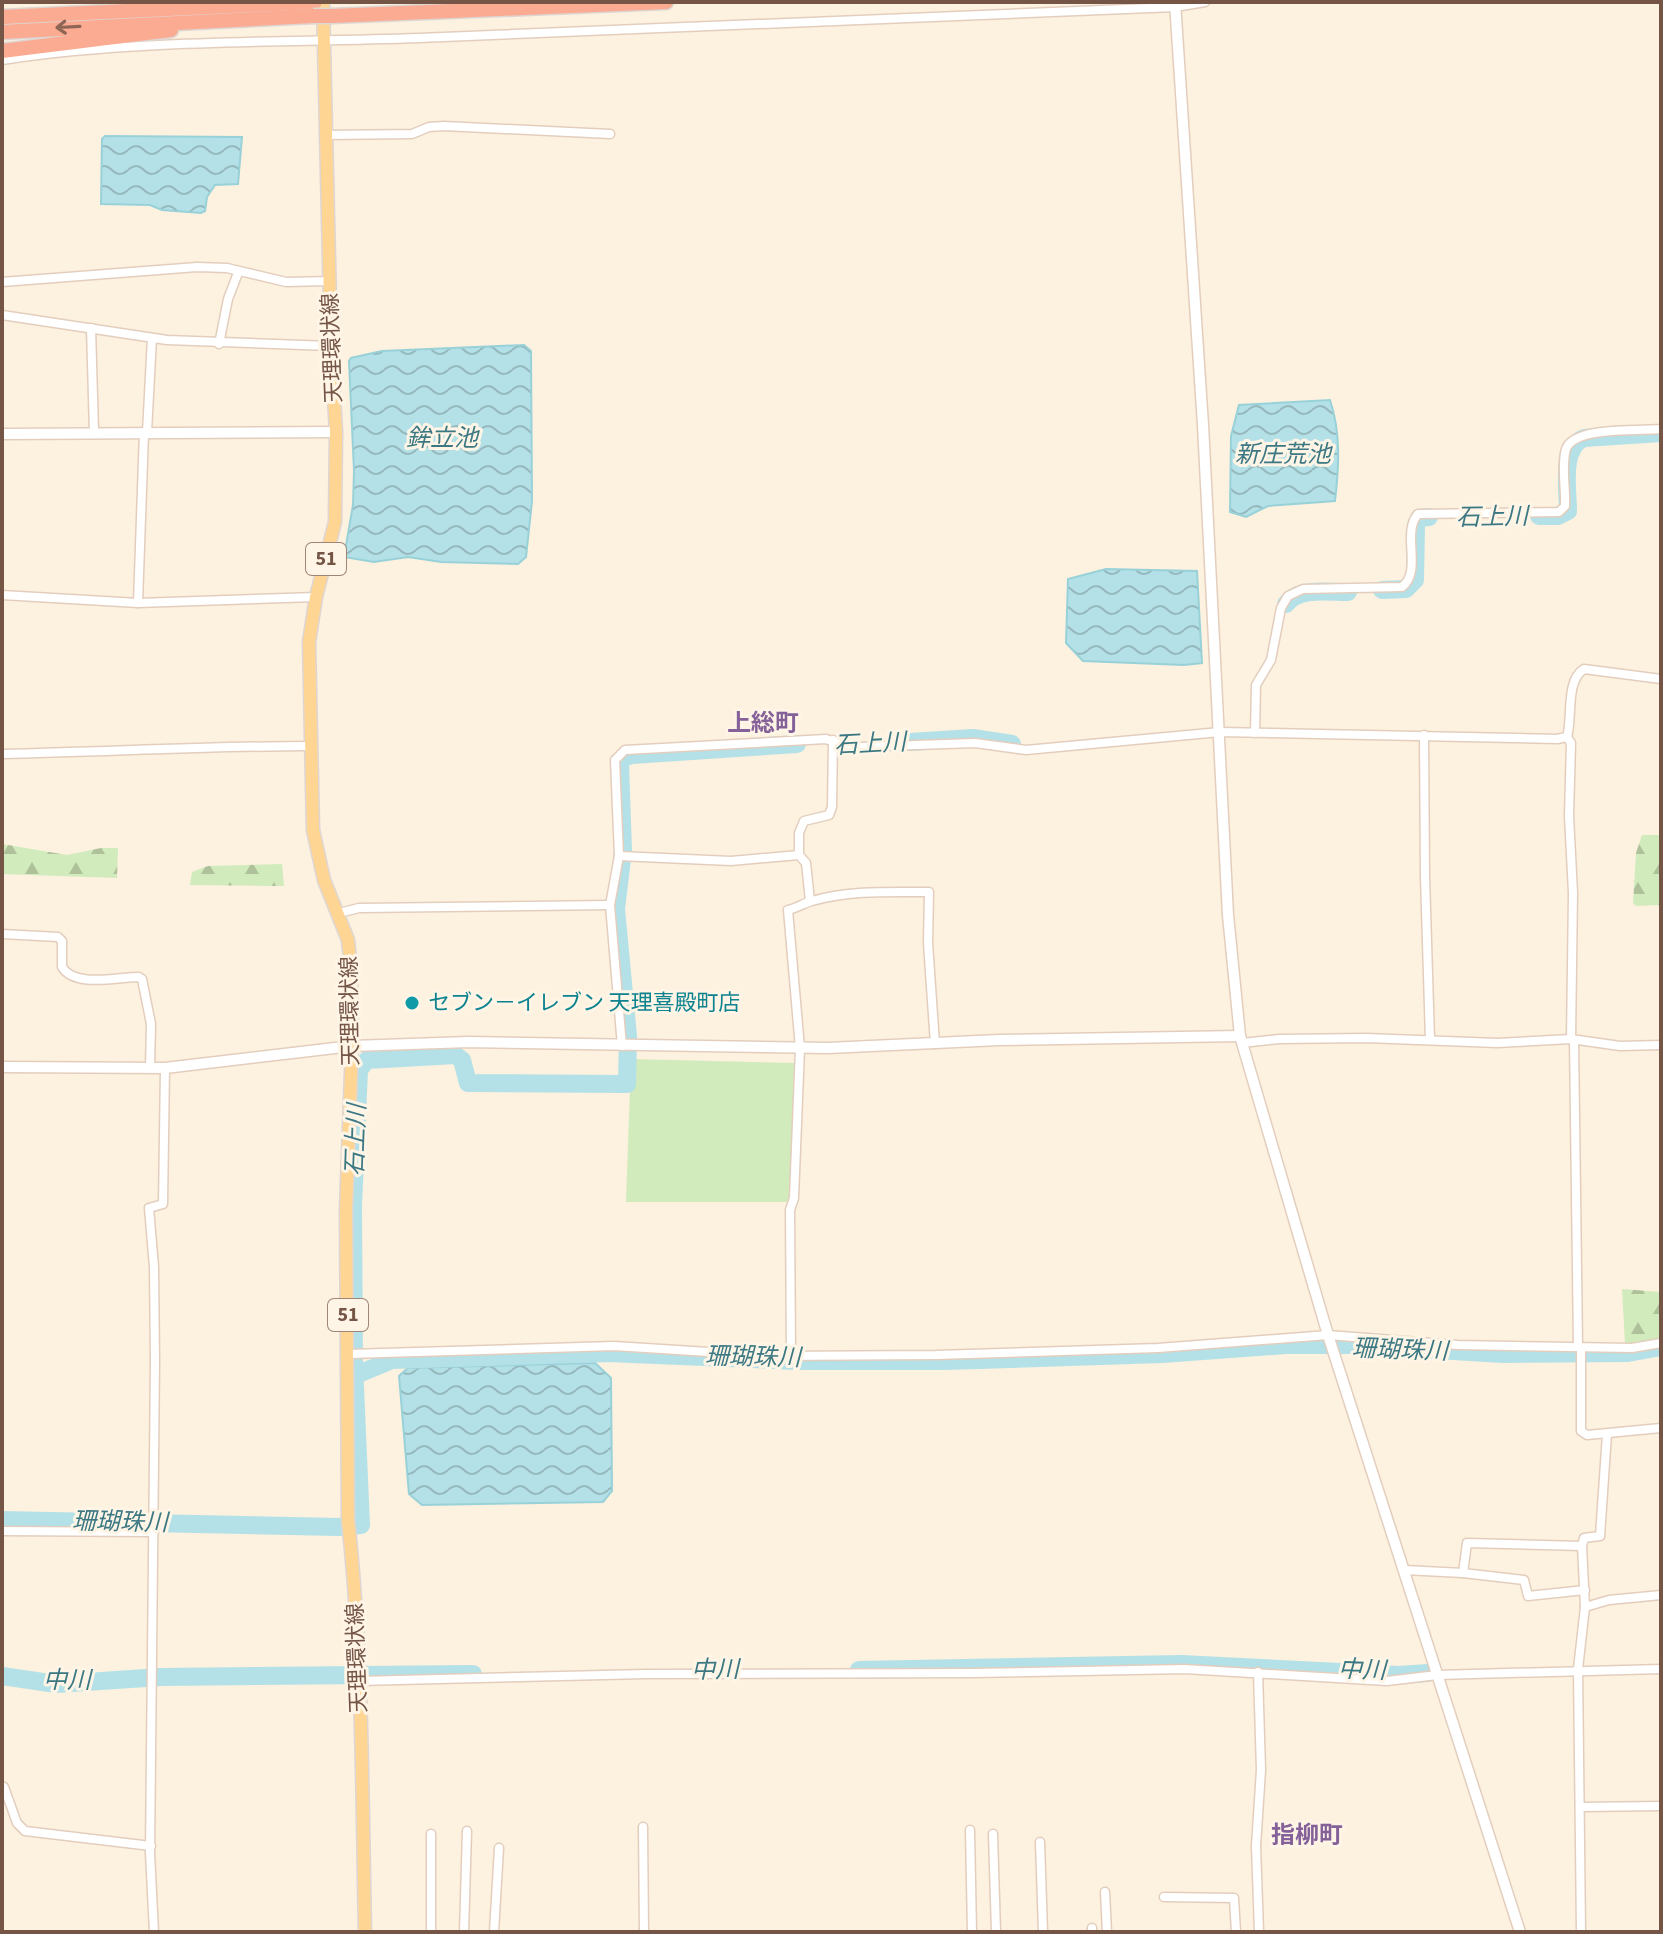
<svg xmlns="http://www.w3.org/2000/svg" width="1663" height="1934" font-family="'Source Sans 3','Noto Sans JP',sans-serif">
<defs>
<pattern id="forest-firs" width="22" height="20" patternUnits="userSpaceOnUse" patternTransform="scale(2)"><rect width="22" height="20" fill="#d1ebbd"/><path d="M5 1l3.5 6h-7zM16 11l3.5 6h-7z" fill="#aec19b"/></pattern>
<pattern id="water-waves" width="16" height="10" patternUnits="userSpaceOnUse" patternTransform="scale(2)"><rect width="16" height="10" fill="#b3e1e7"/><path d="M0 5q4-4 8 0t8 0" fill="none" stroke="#96b9bd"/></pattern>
</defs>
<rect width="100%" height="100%" fill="#fdf1df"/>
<polygon fill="#d1ebbd" points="631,1059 796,1063 790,1202 626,1202"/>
<g fill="url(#forest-firs)">
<polygon points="1642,835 1661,835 1661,905 1636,906 1633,903 1636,853"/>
<polygon points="2,844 67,855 101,848 118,848 117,878 2,874"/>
<polygon points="282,864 284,886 190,885 192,872 208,866"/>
<polygon points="1622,1289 1661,1292 1661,1340 1638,1344 1625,1344"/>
</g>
<g fill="url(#water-waves)" stroke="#99d1d9" stroke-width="2">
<polygon points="105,136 242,137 238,184 215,185 207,197 205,211 201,213 162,210 150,205 101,204 102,139"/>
<polygon points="524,345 531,351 532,501 526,557 518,564 441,562 408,557 374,562 344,557 353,505 354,471 349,361 351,358 382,351"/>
<path d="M 1330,400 C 1341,433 1339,467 1335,501 L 1268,506 L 1246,517 L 1230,512 L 1231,436 L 1239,405 Z"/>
<polygon points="1106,569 1197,571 1202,663 1184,665 1083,661 1066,643 1068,579"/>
<polygon points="595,1363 611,1378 612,1491 603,1502 422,1505 409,1494 399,1376 408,1368"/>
</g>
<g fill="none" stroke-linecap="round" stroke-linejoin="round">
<g stroke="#b3e1e7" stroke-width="18">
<path d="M 1539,516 L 1558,516 L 1568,511 C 1568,490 1560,448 1584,438 L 1661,433"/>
<polyline points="1382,590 1406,589 1415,580 1416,525 1419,518 1429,517"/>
<path d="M 1286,604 C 1298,587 1329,592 1348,592"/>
<polyline points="910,742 973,738 1012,744"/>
<polyline points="356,1375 392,1360 608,1353 797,1361 945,1361 1162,1354 1286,1345 1355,1345 1503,1354 1628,1353 1661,1347"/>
<polyline points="2,1520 338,1527 361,1525 354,1364 353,1205 359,1070 367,1060 455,1055 462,1060 468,1083 627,1084 628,1036 616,909 623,851 620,764 623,758 632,755 797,744"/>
<polyline points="859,1670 1181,1664 1399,1675 1428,1673"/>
<polyline points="2,1676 56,1684 161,1677 473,1674"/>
</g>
<g stroke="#e3cebe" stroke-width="11">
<g id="minor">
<path d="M 2,60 C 139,39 280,43 419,38 C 671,27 923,17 1175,7 L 1205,2"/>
<polyline points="326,135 412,134 429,127 444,126 610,134"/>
<polyline points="2,282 197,267 227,268 286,282 330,281"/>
<polyline points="2,315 167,340 331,346"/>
<polyline points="91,328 94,432"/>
<polyline points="219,344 228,299 238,273"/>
<polyline points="147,432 152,338"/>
<polyline points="2,595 138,603 316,597"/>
<polyline points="138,603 144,432"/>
<path d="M 1255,733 L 1256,685 L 1271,660 L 1281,608 L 1288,596 L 1303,589 L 1402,587 C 1423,571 1401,533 1418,514 L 1559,512 L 1565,506 C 1566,488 1561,466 1566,449 C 1574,426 1640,431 1661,429"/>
<polyline points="1424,735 1425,877 1430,1040"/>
<path d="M 2,754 C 105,752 208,746 311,746"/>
<polyline points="619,856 731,861 799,855"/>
<polyline points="810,901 806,863 799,855 799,833 804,821 829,815 832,807 833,740"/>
<polyline points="339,913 359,908 610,905"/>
<path d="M 2,934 L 58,937 L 62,941 L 62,967 C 75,988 117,977 139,977 L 142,979 L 151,1024 L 150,1068"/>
<path d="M 1571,1039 L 1573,893 L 1569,816 L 1571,743 L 1567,737 C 1573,717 1565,681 1584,669 L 1661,679"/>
<polyline points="1574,1040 1578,1347"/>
<polyline points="1242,1043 1279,1039 1366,1038 1497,1043 1571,1039 1620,1046 1661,1045"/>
<polyline points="622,1046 610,905 619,856 615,760 625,750 826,739 845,746 857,747 975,743 1026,750 1220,732 1557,739 1567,737"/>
<polyline points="1581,1348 1581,1431 1587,1435 1661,1428"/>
<polyline points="349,1354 614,1346 771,1356 936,1355 1158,1348 1328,1335 1458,1345 1632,1348 1661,1343"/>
<path d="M 791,1356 L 790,1210 L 794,1198 L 800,1048 L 788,910 C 797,908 804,903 812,901 C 850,890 890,892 929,892 L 928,943 L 935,1044"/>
<polyline points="2,1531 154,1532"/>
<polyline points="1404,1570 1463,1573 1524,1580 1528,1596 1585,1590"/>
<polyline points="1463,1573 1467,1543 1582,1546"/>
<polyline points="1585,1607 1609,1600 1661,1595"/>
<polyline points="1258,1672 1261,1770 1256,1846 1259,1932"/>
<polyline points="358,1681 646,1674 972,1673 1184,1669 1387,1681 1437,1675 1661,1669"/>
<polyline points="2,1786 4,1787 17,1823 25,1831 151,1846"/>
<polyline points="1581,1807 1661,1806"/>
<polyline points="643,1827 644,1932"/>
<polyline points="970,1830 972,1932"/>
<polyline points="993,1834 996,1932"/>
<polyline points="1040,1842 1043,1932"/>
<polyline points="1105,1892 1107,1932"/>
<polyline points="1164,1897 1234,1898 1236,1932"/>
<polyline points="1092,1928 1092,1932"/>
<polyline points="154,1932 150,1853 155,1361 154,1267 149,1208 163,1204 165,1068"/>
<polyline points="431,1932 431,1834"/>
<polyline points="464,1932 467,1831"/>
<polyline points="494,1932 499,1848"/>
<polyline points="1581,1932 1578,1669 1585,1607 1582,1546 1584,1538 1600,1536 1607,1434"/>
</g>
</g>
<g stroke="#e3cebe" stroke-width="13">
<g id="tertiary">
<polyline points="1175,2 1203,425 1228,915 1240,1036 1328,1335 1520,1932"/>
<polyline points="2,434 336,432"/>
<polyline points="2,1067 165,1068 352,1046 469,1042 828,1048 999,1040 1240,1036"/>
</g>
</g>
<g stroke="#ded6d3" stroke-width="15">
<path id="primary" d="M 323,2 L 331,346 L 336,432 L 335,522 L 316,597 L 309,642 L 313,830 L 324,880 L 348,940 L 351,968 L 352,1046 L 346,1209 L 348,1520 C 363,1656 362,1795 365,1932"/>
</g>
<g stroke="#ded6d3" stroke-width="17">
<g id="motorway">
<polyline points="332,16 666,2"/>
<polyline points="2,17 315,2"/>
<polyline points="2,32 313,16"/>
<polyline points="2,51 171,30"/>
</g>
</g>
<use href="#minor" stroke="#fff" stroke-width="8"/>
<use href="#tertiary" stroke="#fff" stroke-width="10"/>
<use href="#primary" stroke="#ffd594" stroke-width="12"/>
<use href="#motorway" stroke="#fbab92" stroke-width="14"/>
<g stroke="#ded6d3" stroke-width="17" stroke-linecap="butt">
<polyline id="motorway-bridge" points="313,16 332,16"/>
</g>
<use href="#motorway-bridge" stroke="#fbab92" stroke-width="14"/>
</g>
<defs><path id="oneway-shaft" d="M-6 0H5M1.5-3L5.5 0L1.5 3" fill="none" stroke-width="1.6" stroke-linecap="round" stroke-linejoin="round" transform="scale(2)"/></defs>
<use stroke="#8f6655" href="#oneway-shaft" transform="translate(68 27) rotate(177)"/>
<circle fill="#0f9aa8" stroke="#fff5e6" stroke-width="3" cx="412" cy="1003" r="8"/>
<g text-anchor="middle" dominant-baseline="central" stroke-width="6" stroke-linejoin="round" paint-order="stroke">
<g fill="#fff5e6" stroke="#9e8576" stroke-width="2">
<rect x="306" y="543" width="40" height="32" rx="6"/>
<rect x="328" y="1299" width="40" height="32" rx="6"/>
</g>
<g font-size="20" font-weight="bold" fill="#745546">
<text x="326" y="559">51</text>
<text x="348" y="1315">51</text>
</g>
<g font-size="22" fill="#745546" stroke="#fff5e6">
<text transform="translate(332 348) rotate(-92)">天理環状線</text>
<text transform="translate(350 1011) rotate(-91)">天理環状線</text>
<text transform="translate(357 1658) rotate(-92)">天理環状線</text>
</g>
<g font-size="22" fill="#0d838f" stroke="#fff5e6" text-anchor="start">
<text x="428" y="1003">セブン－イレブン 天理喜殿町店</text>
</g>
<g font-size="24" font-style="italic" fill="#3c7883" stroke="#fff5e6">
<text x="442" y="438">鉾立池</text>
<text x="1283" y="454">新庄荒池</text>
<text transform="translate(1492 517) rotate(-1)">石上川</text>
<text transform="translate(870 744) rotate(-3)">石上川</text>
<text transform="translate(356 1140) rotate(-88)">石上川</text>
<text transform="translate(1400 1350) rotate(2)">珊瑚珠川</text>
<text transform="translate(753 1357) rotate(1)">珊瑚珠川</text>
<text transform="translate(120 1522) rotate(1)">珊瑚珠川</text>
<text transform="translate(715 1670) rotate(-1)">中川</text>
<text transform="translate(1362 1670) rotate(2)">中川</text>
<text x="67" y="1680">中川</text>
</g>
<g font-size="24" font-weight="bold" fill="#846198" stroke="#fff5e6">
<text x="763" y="723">上総町</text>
<text x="1307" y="1835">指柳町</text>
</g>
</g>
<rect width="1663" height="1934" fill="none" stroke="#745546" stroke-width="8"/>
</svg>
